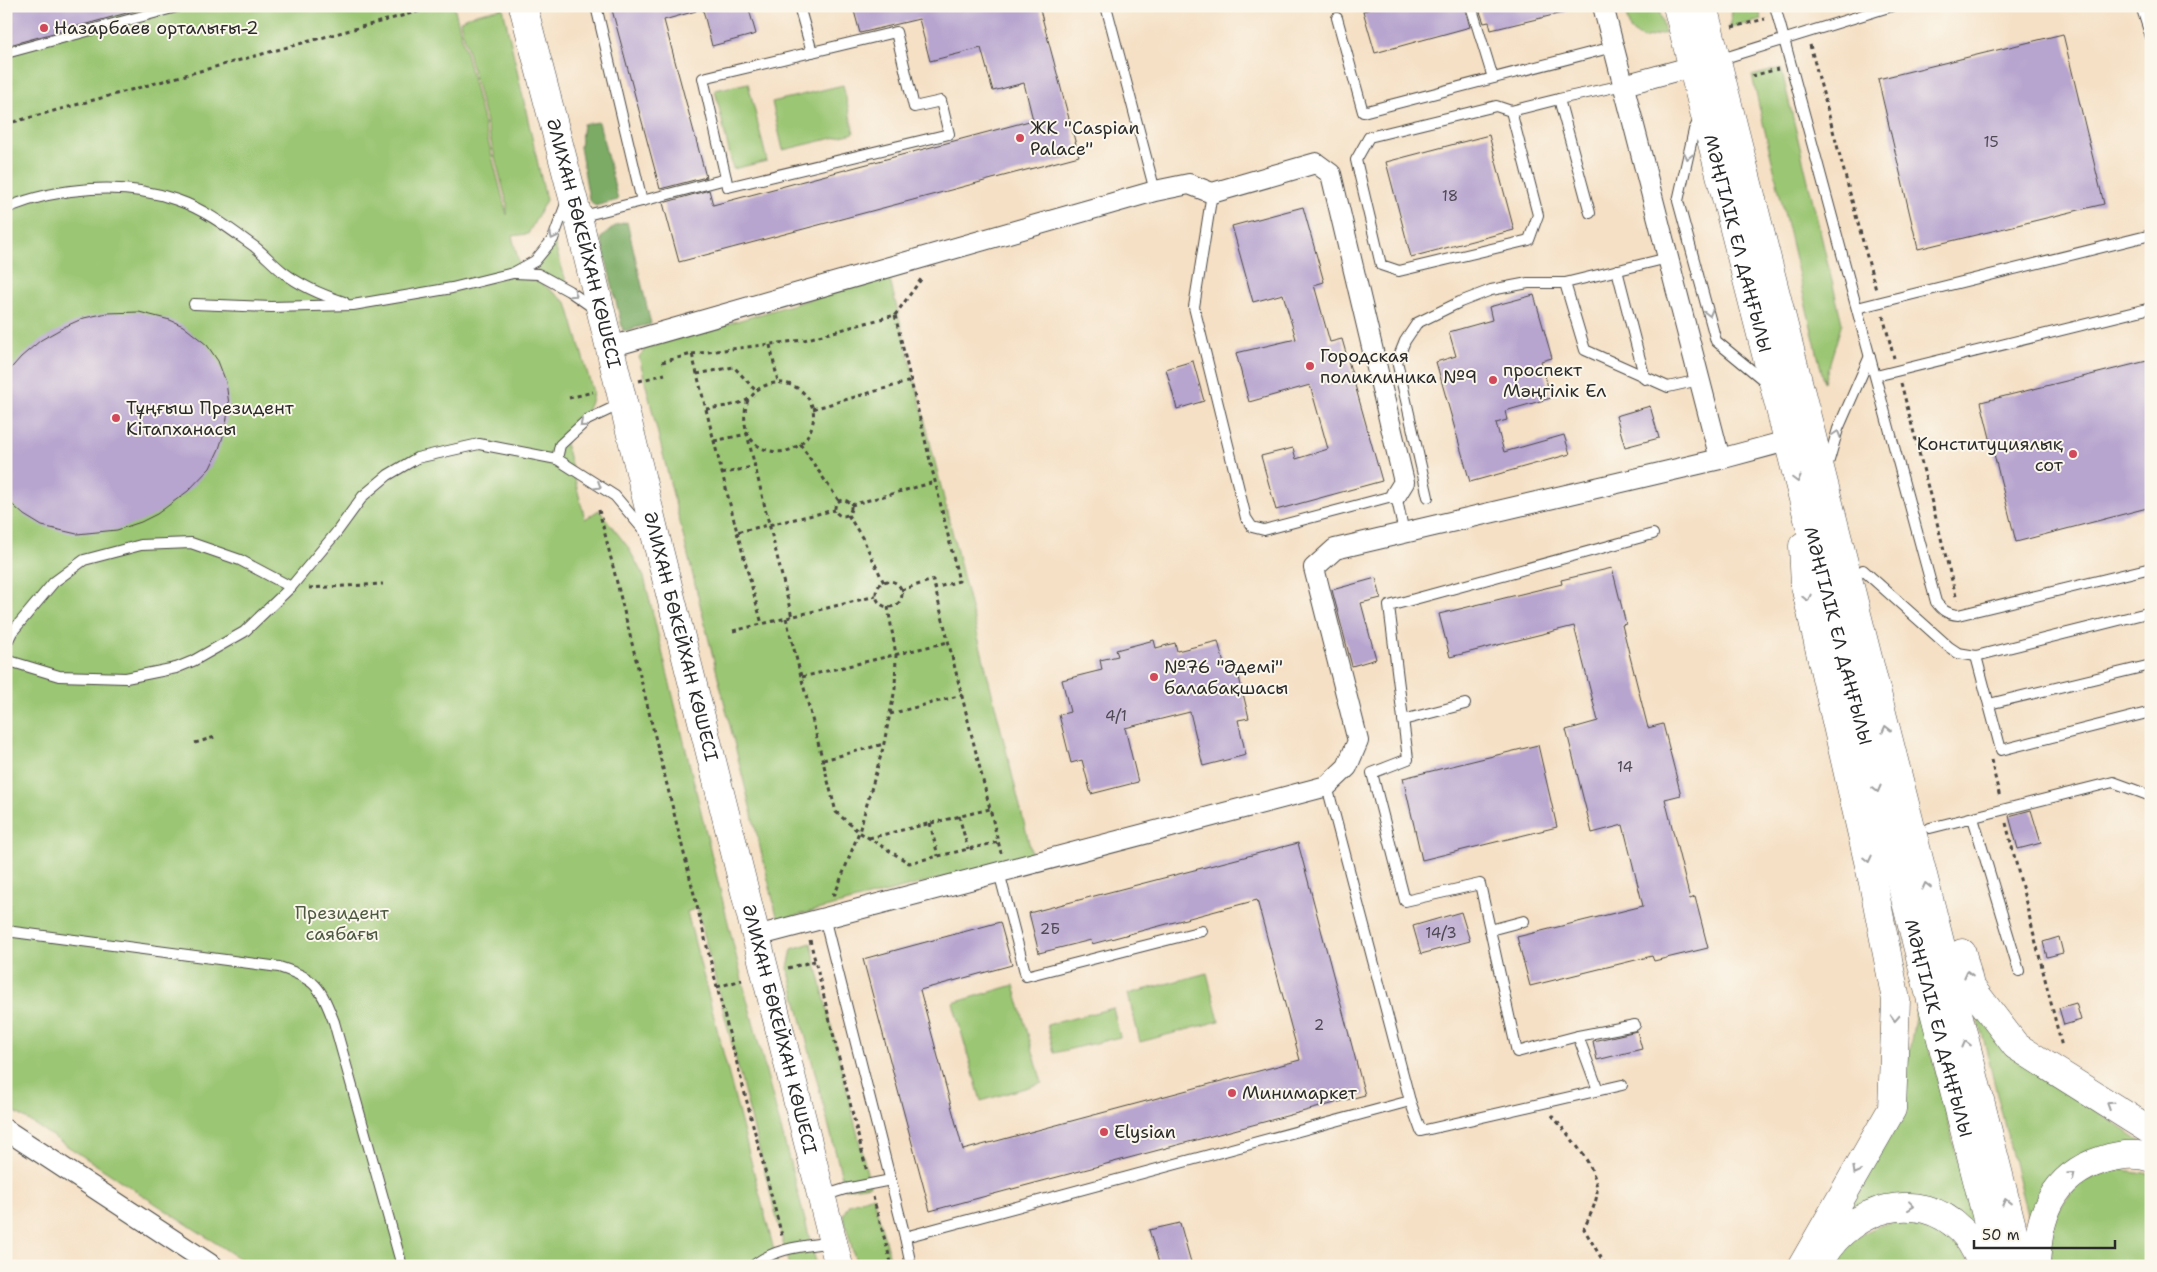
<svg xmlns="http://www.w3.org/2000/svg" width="2157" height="1272" font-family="'Shantell Sans',sans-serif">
<rect width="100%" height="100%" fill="#fbf7ec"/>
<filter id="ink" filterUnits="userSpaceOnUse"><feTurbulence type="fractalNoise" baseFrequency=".02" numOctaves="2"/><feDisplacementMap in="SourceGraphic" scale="10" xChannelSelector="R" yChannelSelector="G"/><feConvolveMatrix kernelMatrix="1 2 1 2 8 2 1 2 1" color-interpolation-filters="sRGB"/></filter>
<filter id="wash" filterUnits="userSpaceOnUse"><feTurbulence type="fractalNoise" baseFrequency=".0096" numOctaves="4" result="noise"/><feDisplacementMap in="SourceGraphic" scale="20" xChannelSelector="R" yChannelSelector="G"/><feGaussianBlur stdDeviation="1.12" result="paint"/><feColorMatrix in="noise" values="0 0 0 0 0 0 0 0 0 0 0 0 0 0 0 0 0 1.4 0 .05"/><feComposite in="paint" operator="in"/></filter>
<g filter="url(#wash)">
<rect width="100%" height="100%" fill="#f5e0c5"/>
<g fill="#9bc673" stroke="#63784f">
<path d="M 6,6 L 454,6 L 507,215 L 507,204 L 460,21 L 472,15 L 503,8 L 546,200 L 528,234 L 512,236 L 523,278 L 541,283 L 567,303 L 593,392 C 591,412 579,422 563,433 L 585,519 L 599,510 L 628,547 L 644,577 L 742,980 L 817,1266 L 789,1266 L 697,908 L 687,912 L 778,1266 L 251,1266 L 6,1106 Z"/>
<polygon points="1624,6 1658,6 1665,33 1643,39 1630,30"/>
<polygon points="1733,6 1758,6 1762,20 1729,28"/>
<polygon points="1781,68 1842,323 1824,382 1752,76"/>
<polygon points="748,83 767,161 733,169 715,90"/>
<polygon points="843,85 854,133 783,150 772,102"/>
<polygon points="553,239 569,291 538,274 535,261"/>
<polygon points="889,276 1032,855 778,920 639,357 646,348"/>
<polygon points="811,943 870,1185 845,1189 788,968 792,949"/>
<polygon points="1207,973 1219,1021 1140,1042 1128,994"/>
<polygon points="1014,985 1042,1083 981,1101 953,1003"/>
<polygon points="1918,999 1976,1235 1960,1215 1838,1225 1902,1097"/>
<polygon points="1975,1005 2024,1062 2151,1148 2098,1152 2030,1227"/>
<polygon points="1113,1008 1120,1037 1054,1053 1047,1025"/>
<polygon points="2123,1170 2151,1174 2151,1266 2051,1266 2052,1220 2077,1184 2108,1171"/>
<polygon points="873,1196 892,1266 857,1266 843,1215 849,1204"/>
<path d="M 1902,1220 C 1943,1221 1949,1236 1973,1266 L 1831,1266 C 1851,1238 1868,1226 1902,1220 Z"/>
</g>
<g fill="#7cab65" stroke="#546b48">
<polygon points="599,122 618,200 595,206 589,199 580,147 583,124"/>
<polygon points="627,222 651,324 623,331 601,238 616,225"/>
</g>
<g id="blocks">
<g fill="#b7a4cf">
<polygon points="6,6 145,6 145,8 6,46"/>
<polygon points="611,6 696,6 696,11 664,20 706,177 660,189"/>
<polygon points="702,6 748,6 756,34 712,46"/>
<polygon points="873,6 1039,6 1079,156 679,262 663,203 709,190 713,205 1033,120 1024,83 993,91 981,48 930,61 919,19 860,33 854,11"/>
<polygon points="1380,6 1464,6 1470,27 1375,53 1363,11"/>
<polygon points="1478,6 1565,6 1566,12 1491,30 1489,22 1484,23"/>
<polygon points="2063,34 2104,204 1918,249 1878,79"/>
<polygon points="1489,135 1514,230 1411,257 1386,162"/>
<polygon points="1303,207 1324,282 1314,285 1330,342 1342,339 1382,481 1276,510 1261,456 1293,448 1296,459 1328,449 1310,385 1249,402 1236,353 1296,339 1283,294 1253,302 1232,226"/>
<polygon points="1534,295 1552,358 1541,361 1551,398 1505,411 1507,420 1496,423 1504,452 1564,435 1570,454 1470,482 1436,362 1456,356 1449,332 1492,320 1489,307"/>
<polygon points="139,312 170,320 183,326 207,345 218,361 226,382 229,405 225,430 219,449 210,468 188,491 157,514 141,522 117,530 77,534 42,526 24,515 6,499 6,374 21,357 41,340 66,326 84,318 107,313"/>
<polygon points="2151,360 2151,507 2016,542 1981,402"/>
<polygon points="1193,361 1204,401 1177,409 1166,369"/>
<polygon points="1650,406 1659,438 1625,447 1616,416"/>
<polygon points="1612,568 1626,624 1622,625 1648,728 1663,724 1681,795 1665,799 1690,899 1695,897 1708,948 1654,961 1652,956 1530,986 1517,937 1643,906 1623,825 1592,833 1569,741 1566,730 1598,721 1574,626 1450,657 1439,614 1562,584 1561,580"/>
<polygon points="1376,578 1381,598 1361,603 1376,659 1352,666 1332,590"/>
<polygon points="1154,640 1156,648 1175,643 1177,651 1218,641 1226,672 1237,669 1249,718 1238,720 1246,755 1203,766 1190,712 1125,728 1138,782 1091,794 1082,760 1071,763 1059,715 1070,712 1062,680 1102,670 1100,660 1118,656 1116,650"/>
<polygon points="1538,745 1557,827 1422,860 1403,778"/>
<polygon points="2031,810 2041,843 2018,849 2009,816"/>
<polygon points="1298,843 1365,1095 930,1211 863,959 1000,922 1012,965 920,990 963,1150 1300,1060 1257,900 1092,944 1091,940 1039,953 1029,913"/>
<polygon points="1461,912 1470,941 1421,954 1413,926"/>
<polygon points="2059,937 2063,953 2047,957 2043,942"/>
<polygon points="2076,1003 2081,1020 2064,1025 2059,1008"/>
<polygon points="1637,1031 1642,1049 1597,1060 1593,1041"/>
<polygon points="1180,1223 1192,1266 1160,1266 1149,1230"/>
</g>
</g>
</g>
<g filter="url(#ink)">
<use href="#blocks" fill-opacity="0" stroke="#494642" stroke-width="1"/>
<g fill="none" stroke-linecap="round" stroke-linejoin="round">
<g stroke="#494642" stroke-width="12">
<g id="lane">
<polyline points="799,6 812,52"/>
<polyline points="1106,6 1155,191"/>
<polyline points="1471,6 1493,78"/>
<path d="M 1775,6 L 1936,602 C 1942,610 1947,614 1958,615 L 2151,568"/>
<polyline points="2141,6 2151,37"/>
<polyline points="1337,18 1363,112 1613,47"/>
<polygon points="896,32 914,107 941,101 949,134 728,187 703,78"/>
<polyline points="6,53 180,6"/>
<polyline points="1718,60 1892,6"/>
<polyline points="1511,111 1538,215 1529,240 1399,271 1381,265 1356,160 1369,137 1496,106 1511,111 1559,99"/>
<polyline points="1700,118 1694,130 1678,201 1716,341 1767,383"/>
<polyline points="1212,193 1194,307 1246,518 1252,527 1264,530 1396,495 1404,533"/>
<polyline points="642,201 726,179"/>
<path d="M 6,208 C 58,187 124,181 177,200 C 206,210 230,229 255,247 C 265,255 273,264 283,272 C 302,287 322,295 344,302"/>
<polyline points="1590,213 1559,99 1624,85"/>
<polyline points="579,217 642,201 596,6"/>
<polyline points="1668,258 1565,283 1585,350 1668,387 1699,380"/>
<polyline points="1617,270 1645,379"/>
<polyline points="514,273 538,274 569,291 595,309"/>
<polyline points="194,304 271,307 353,305 452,288 513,273 535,261 553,239 567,201"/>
<polyline points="1857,308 2151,235"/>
<polyline points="1876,376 2151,308"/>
<polyline points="557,459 560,445 587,420 621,404"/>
<polyline points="1827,467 1838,429 1870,356"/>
<polyline points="1428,497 1397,361 1405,341 1417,323 1460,302 1491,290 1528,283 1565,283"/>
<polyline points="1863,570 1949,647 1958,653 1976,656 2151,612"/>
<polyline points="6,644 12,632 54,582 84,560 141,545 191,543 240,560 291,587"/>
<polyline points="1976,656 2001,750 2151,712"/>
<polyline points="6,660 59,676 126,678 176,668 193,661 244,632 291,587 336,533 363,496 388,475 417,458 479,444 557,459 615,496 647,534"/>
<polyline points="1989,704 2151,665"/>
<polyline points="1403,720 1465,704"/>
<polyline points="1968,819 1973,818 2019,971"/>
<polyline points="1930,828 2113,782 2151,796"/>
<polyline points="999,872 1026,976 1202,931"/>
<polyline points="824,917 905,1237 1410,1101 1327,786"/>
<polyline points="1490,930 1524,921"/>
<path d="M 6,931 L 279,967 C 316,979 320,986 334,1022 L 402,1266"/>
<polyline points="1578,1036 1635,1025"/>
<polyline points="1598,1090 1578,1036 1517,1052 1480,884 1405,901 1372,773 1408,759 1389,606 1653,534"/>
<polyline points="1410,1101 1421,1131 1622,1085"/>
<polyline points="823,1196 845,1189 891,1180"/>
<polyline points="905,1237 911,1266"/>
<path d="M 753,1266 C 775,1247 806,1246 833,1242"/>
</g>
</g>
<g stroke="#494642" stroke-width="22">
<g id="street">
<polyline points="1603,6 1720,459"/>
<polyline points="1624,85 1705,63"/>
<polyline points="610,347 1155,191 1189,184 1212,193 1316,163 1331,174 1404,482 1396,495"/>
<polyline points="756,936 1327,786 1347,767 1358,741 1314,568 1335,549 1720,459 1787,441"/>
<polyline points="6,1130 213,1266"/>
</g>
</g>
<g stroke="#494642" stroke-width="29">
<g id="secondary">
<path id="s1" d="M 523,6 L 578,217 L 658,546 L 839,1266"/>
<path id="s2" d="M 1677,6 L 1999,1266"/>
<polyline points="1703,6 2022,1266"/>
<polyline points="1962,953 1970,986 2016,1046 2151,1131"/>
<path d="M 1823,1256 C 1852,1208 1918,1187 1961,1230 C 1971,1239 1977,1254 1983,1266"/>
<polyline points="1802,1266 1892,1109 1896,1000 1873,883 1805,586 1803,546"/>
<path d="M 2036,1266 C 2038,1217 2051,1176 2102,1160 C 2118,1155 2135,1152 2151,1158"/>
</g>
</g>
<g stroke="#494642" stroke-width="3" stroke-dasharray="4 4" stroke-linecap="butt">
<polyline points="1732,27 1765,19"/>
<polyline points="1810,45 1876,290"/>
<polyline points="1752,76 1778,69"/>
<polyline points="6,124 438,6"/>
<polyline points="895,315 922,278"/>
<polyline points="1883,316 1894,358"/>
<polyline points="770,345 778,382"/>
<polyline points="692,354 804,340 895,315 959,581 935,588"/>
<polyline points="662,362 692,354 737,532 835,510"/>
<polyline points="697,374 734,367 756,391"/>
<polyline points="639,381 665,374"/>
<polyline points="1901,383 1957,600"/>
<polyline points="569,398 593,392"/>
<path d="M 706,409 C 719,407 735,406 747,400 C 751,398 754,393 757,390 C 770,381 787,380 800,390 C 831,413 804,462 767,450 C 744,443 741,419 748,400"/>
<polyline points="813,409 911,381"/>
<polyline points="714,441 747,434 792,617"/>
<polyline points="800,444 839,501"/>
<polyline points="722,474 755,466"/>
<circle cx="843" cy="508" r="8"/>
<polyline points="851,505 935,482"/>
<polyline points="599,510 717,987 782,1236"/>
<polyline points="848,515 863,539 884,583"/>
<polyline points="737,532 762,624"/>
<circle cx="889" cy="594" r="13"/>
<polyline points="309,588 383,584"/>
<polyline points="901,590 933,580 1001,853"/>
<polyline points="786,618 836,812 859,832 909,863 998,842"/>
<polyline points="733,631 876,596"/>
<polyline points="802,677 948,642"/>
<polyline points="890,714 962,695"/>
<polyline points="195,743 215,737"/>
<polyline points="823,760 884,744"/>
<polyline points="1991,760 2000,798"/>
<polyline points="959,816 968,849"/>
<polyline points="930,823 938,856"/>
<polyline points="2006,823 2062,1047"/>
<polyline points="869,838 990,809"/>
<polyline points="832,894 835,894 859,832 883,748 895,689 896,655 888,607"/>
<polyline points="810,940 867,1172"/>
<polyline points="788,968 815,961"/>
<polyline points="717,987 742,980"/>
<path d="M 1552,1115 C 1568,1136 1597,1164 1597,1192 C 1597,1203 1588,1219 1584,1229 L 1606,1266"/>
<polyline points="873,1197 892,1266"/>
</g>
<use href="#lane" stroke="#fff" stroke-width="10"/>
<use href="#street" stroke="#fff" stroke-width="20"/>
<use href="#secondary" stroke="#fff" stroke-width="28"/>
</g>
<defs><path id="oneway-chevron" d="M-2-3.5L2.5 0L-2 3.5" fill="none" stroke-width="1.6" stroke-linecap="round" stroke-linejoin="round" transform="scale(1.25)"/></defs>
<g stroke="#a0a0a0">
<use href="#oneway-chevron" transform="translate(1688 156) rotate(103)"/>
<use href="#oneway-chevron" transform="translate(553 236) rotate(117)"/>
<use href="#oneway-chevron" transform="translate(574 294) rotate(34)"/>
<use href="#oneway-chevron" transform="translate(1709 313) rotate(75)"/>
<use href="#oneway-chevron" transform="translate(583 424) rotate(139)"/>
<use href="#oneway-chevron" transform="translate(1837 434) rotate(-72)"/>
<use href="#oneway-chevron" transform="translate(1797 479) rotate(75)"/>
<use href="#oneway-chevron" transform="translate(598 486) rotate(31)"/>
<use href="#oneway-chevron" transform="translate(1807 598) rotate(77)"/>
<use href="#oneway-chevron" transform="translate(1886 729) rotate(-104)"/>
<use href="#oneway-chevron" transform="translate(1877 789) rotate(76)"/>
<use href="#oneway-chevron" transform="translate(1868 859) rotate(77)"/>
<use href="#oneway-chevron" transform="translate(1926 886) rotate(-104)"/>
<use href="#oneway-chevron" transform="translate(1968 974) rotate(-104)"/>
<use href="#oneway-chevron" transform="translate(1895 1018) rotate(93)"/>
<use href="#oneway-chevron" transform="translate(1966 1044) rotate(-104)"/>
<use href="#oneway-chevron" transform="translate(2110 1105) rotate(-148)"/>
<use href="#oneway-chevron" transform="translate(1856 1171) rotate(119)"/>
<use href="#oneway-chevron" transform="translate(2072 1175) rotate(-39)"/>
<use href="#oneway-chevron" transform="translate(2006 1202) rotate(-104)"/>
<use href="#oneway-chevron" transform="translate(1911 1206) rotate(7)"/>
</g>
</g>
<g fill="#d1495b" stroke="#fbf7ec" stroke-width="2">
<circle cx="44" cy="28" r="5"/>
<circle cx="1020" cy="138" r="5"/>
<circle cx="1310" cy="366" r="5"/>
<circle cx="1493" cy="380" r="5"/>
<circle cx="116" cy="418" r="5"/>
<circle cx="2073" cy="454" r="5"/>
<circle cx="1154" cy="677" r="5"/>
<circle cx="1232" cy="1093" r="5"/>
<circle cx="1104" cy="1132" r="5"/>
</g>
<g text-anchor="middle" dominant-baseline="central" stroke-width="4" stroke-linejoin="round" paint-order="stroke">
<g font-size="15" fill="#4e4954">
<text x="1991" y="142">15</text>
<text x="1450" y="196">18</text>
<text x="1116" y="716">4/1</text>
<text x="1625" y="767">14</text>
<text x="1050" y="929">2Б</text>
<text x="1441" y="933">14/3</text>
<text x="1319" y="1025">2</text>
</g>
<g font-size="18" fill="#2b2b2b" stroke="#fbf7ec" text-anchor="start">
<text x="54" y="28">Назарбаев орталығы-2</text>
<text x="1030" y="128">ЖК "Caspian<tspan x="1030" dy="21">Palace"</tspan></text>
<text x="1320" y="356">Городская<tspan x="1320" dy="21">поликлиника №9</tspan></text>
<text x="1503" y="370">проспект<tspan x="1503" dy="21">Мәңгілік Ел</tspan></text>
<text x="126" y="408">Тұңғыш Президент<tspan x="126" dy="21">Кітапханасы</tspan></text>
<text x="2063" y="444" text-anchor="end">Конституциялық<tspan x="2063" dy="21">сот</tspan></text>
<text x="1164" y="667">№76 "Әдемі"<tspan x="1164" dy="21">балабақшасы</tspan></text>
<text x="1242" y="1093">Минимаркет</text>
<text x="1114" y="1132">Elysian</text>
</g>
<g font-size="18" fill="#2b2b2b" stroke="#fbf7ec">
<text stroke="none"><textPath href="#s1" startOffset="245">ӘЛИХАН БӨКЕЙХАН КӨШЕСІ</textPath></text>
<text stroke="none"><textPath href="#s2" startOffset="245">МӘҢГІЛІК ЕЛ ДАҢҒЫЛЫ</textPath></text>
<text stroke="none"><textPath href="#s1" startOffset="650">ӘЛИХАН БӨКЕЙХАН КӨШЕСІ</textPath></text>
<text stroke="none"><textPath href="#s2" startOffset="650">МӘҢГІЛІК ЕЛ ДАҢҒЫЛЫ</textPath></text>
<text stroke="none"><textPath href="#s2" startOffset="1055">МӘҢГІЛІК ЕЛ ДАҢҒЫЛЫ</textPath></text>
<text stroke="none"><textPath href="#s1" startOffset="1055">ӘЛИХАН БӨКЕЙХАН КӨШЕСІ</textPath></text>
</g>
<g font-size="18" fill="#4d5a41" stroke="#fbf7ec">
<text x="342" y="913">Президент<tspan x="342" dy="21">саябағы</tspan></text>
</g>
</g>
<rect width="2157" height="1272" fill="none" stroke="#fbf7ec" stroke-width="25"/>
<path d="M1974 1240v8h141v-8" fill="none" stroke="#2b2b2b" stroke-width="2.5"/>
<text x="1982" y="1240" font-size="15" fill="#2b2b2b" stroke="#fbf7ec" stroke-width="4" paint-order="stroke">50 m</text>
</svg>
